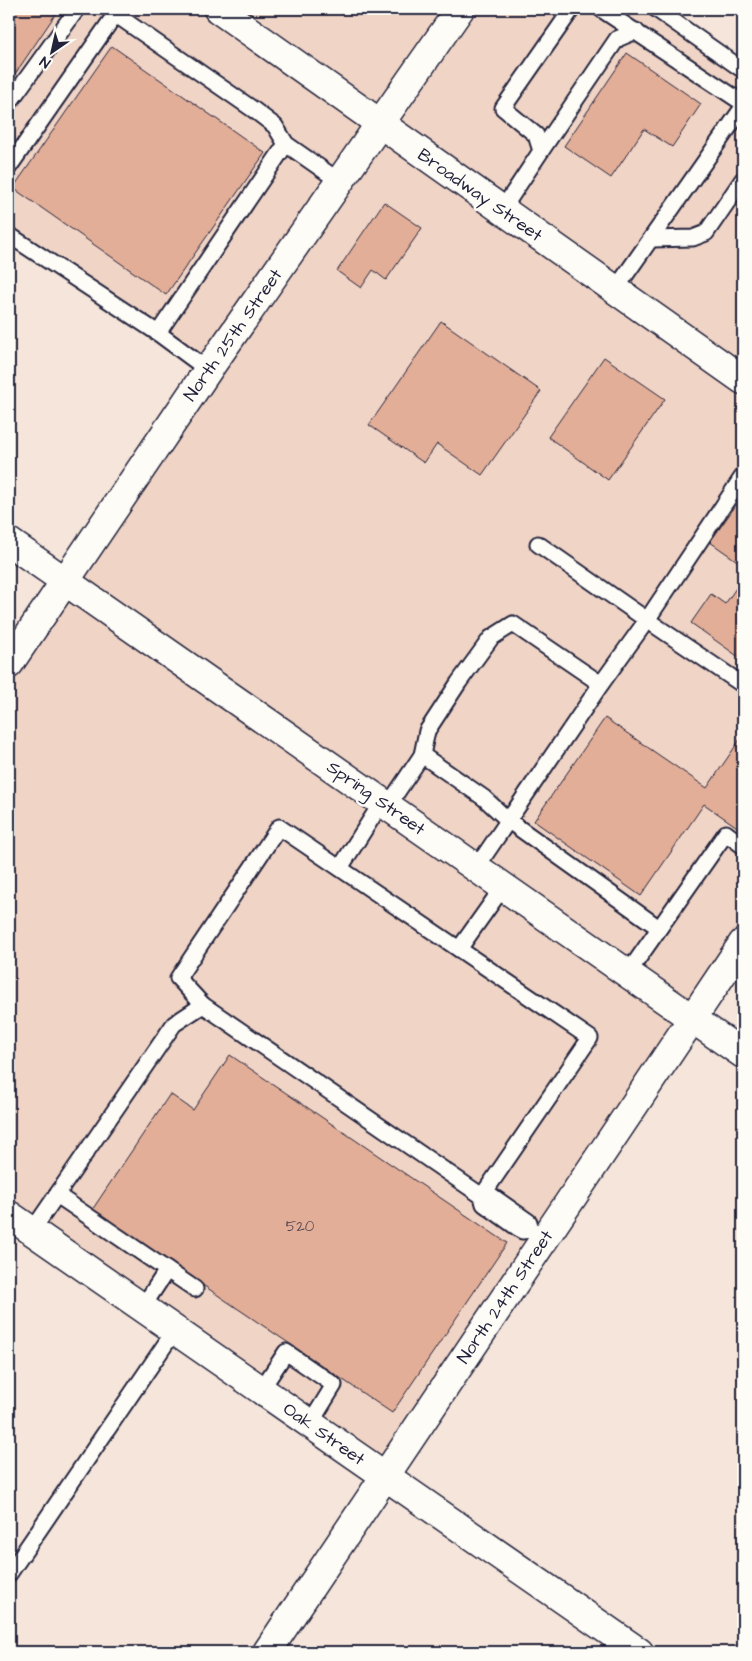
<svg xmlns="http://www.w3.org/2000/svg" width="752" height="1661" font-family="'Architects Daughter',sans-serif">
<rect width="100%" height="100%" fill="#f5e5da"/>
<filter id="ink" filterUnits="userSpaceOnUse"><feTurbulence type="fractalNoise" baseFrequency=".02" numOctaves="2"/><feDisplacementMap in="SourceGraphic" scale="10" xChannelSelector="R" yChannelSelector="G"/><feConvolveMatrix kernelMatrix="1 2 1 2 8 2 1 2 1" color-interpolation-filters="sRGB"/></filter>
<g filter="url(#ink)">
<polygon fill="#f0d4c6" points="9,9 667,9 743,62 743,943 385,1476 9,1215 9,664 208,370 9,233"/>
<g fill="#e3ae97" stroke="#22223b">
<polygon points="9,9 59,9 9,83"/>
<polygon points="112,46 265,153 166,295 13,188"/>
<polygon points="627,53 701,104 672,147 644,129 611,178 564,146"/>
<polygon points="384,202 422,228 386,280 373,270 361,288 337,271"/>
<polygon points="441,321 541,391 482,475 437,444 424,463 369,425"/>
<polygon points="604,357 665,399 608,480 548,437"/>
<polygon points="743,495 743,565 710,542"/>
<polygon points="743,578 743,660 691,623 711,594 725,604"/>
<polygon points="605,718 707,788 743,735 743,831 704,804 641,896 534,821"/>
<polygon points="230,1055 507,1243 392,1413 92,1210 170,1094 193,1110"/>
</g>
<g fill="none" stroke-linecap="round" stroke-linejoin="round">
<g stroke="#22223b" stroke-width="19">
<g id="service">
<polyline points="601,9 743,103"/>
<polyline points="656,9 743,70"/>
<polyline points="115,14 254,110 275,126 286,144 339,181"/>
<polyline points="9,103 77,9"/>
<polyline points="541,151 617,39 636,31"/>
<polyline points="9,167 119,9"/>
<polyline points="502,210 541,151 536,135 503,108 572,9"/>
<polyline points="9,235 158,333 208,370"/>
<polyline points="652,239 693,238 706,233 743,179"/>
<polyline points="615,290 743,107"/>
<polyline points="158,333 286,144"/>
<polyline points="743,476 647,620 743,685"/>
<polyline points="422,755 427,731 459,682 491,638 513,624 601,684"/>
<polyline points="387,807 422,755 484,798 509,821 659,928"/>
<polyline points="340,868 382,802"/>
<polyline points="476,868 601,684 647,620 538,544"/>
<polyline points="459,949 503,887"/>
<polyline points="628,973 726,833 743,846"/>
<polyline points="203,1005 178,978 279,827 590,1038 482,1196"/>
<polyline points="57,1195 195,1289"/>
<polyline points="482,1196 489,1194 529,1222 531,1230"/>
<polyline points="32,1231 174,1024 203,1005 482,1196 484,1204 522,1231 531,1230 544,1238"/>
<polyline points="142,1308 167,1270"/>
<polyline points="261,1390 286,1352 334,1385 310,1424"/>
<polyline points="9,1574 175,1330"/>
</g>
</g>
<g stroke="#22223b" stroke-width="31">
<g id="minor">
<polyline points="9,542 743,1054"/>
<polyline points="9,664 208,370 460,9"/>
<polyline points="9,1215 639,1652"/>
</g>
</g>
<g stroke="#22223b" stroke-width="31">
<polyline id="secondary" points="267,1652 743,943"/>
</g>
<g stroke="#22223b" stroke-width="31">
<polyline id="primary" points="218,9 743,380"/>
</g>
<use href="#service" stroke="#fdfcf7" stroke-width="15"/>
<use href="#minor" stroke="#fdfcf7" stroke-width="28"/>
<use href="#secondary" stroke="#fdfcf7" stroke-width="28"/>
<use href="#primary" stroke="#fdfcf7" stroke-width="28"/>
</g>
</g>
<g text-anchor="middle" dominant-baseline="central" stroke-width="5" stroke-linejoin="round" paint-order="stroke">
<g font-size="15" fill="#524552">
<text x="300" y="1226">520</text>
</g>
<g font-size="18" fill="#22223b" stroke="#fdfcf7">
<text transform="translate(480 195) rotate(35)">Broadway Street</text>
<text transform="translate(233 335) rotate(-55)">North 25th Street</text>
<text transform="translate(376 798) rotate(35)">Spring Street</text>
<text transform="translate(505 1297) rotate(-56)">North 24th Street</text>
<text transform="translate(324 1434) rotate(35)">Oak Street</text>
</g>
</g>
<rect width="752" height="1661" fill="none" stroke="#fdfcf7" stroke-width="30"/>
<rect x="15" y="15" width="722" height="1631" fill="none" stroke="#22223b" stroke-width="2" filter="url(#ink)"/>
<g transform="translate(52 52) rotate(214)" stroke="#fdfcf7" stroke-width="4" paint-order="stroke">
<path d="M0-4L9 19L0 12L-9 19Z" fill="#22223b"/>
<text y="-8" font-size="14" font-weight="bold" text-anchor="middle" fill="#22223b">N</text>
</g>
</svg>
